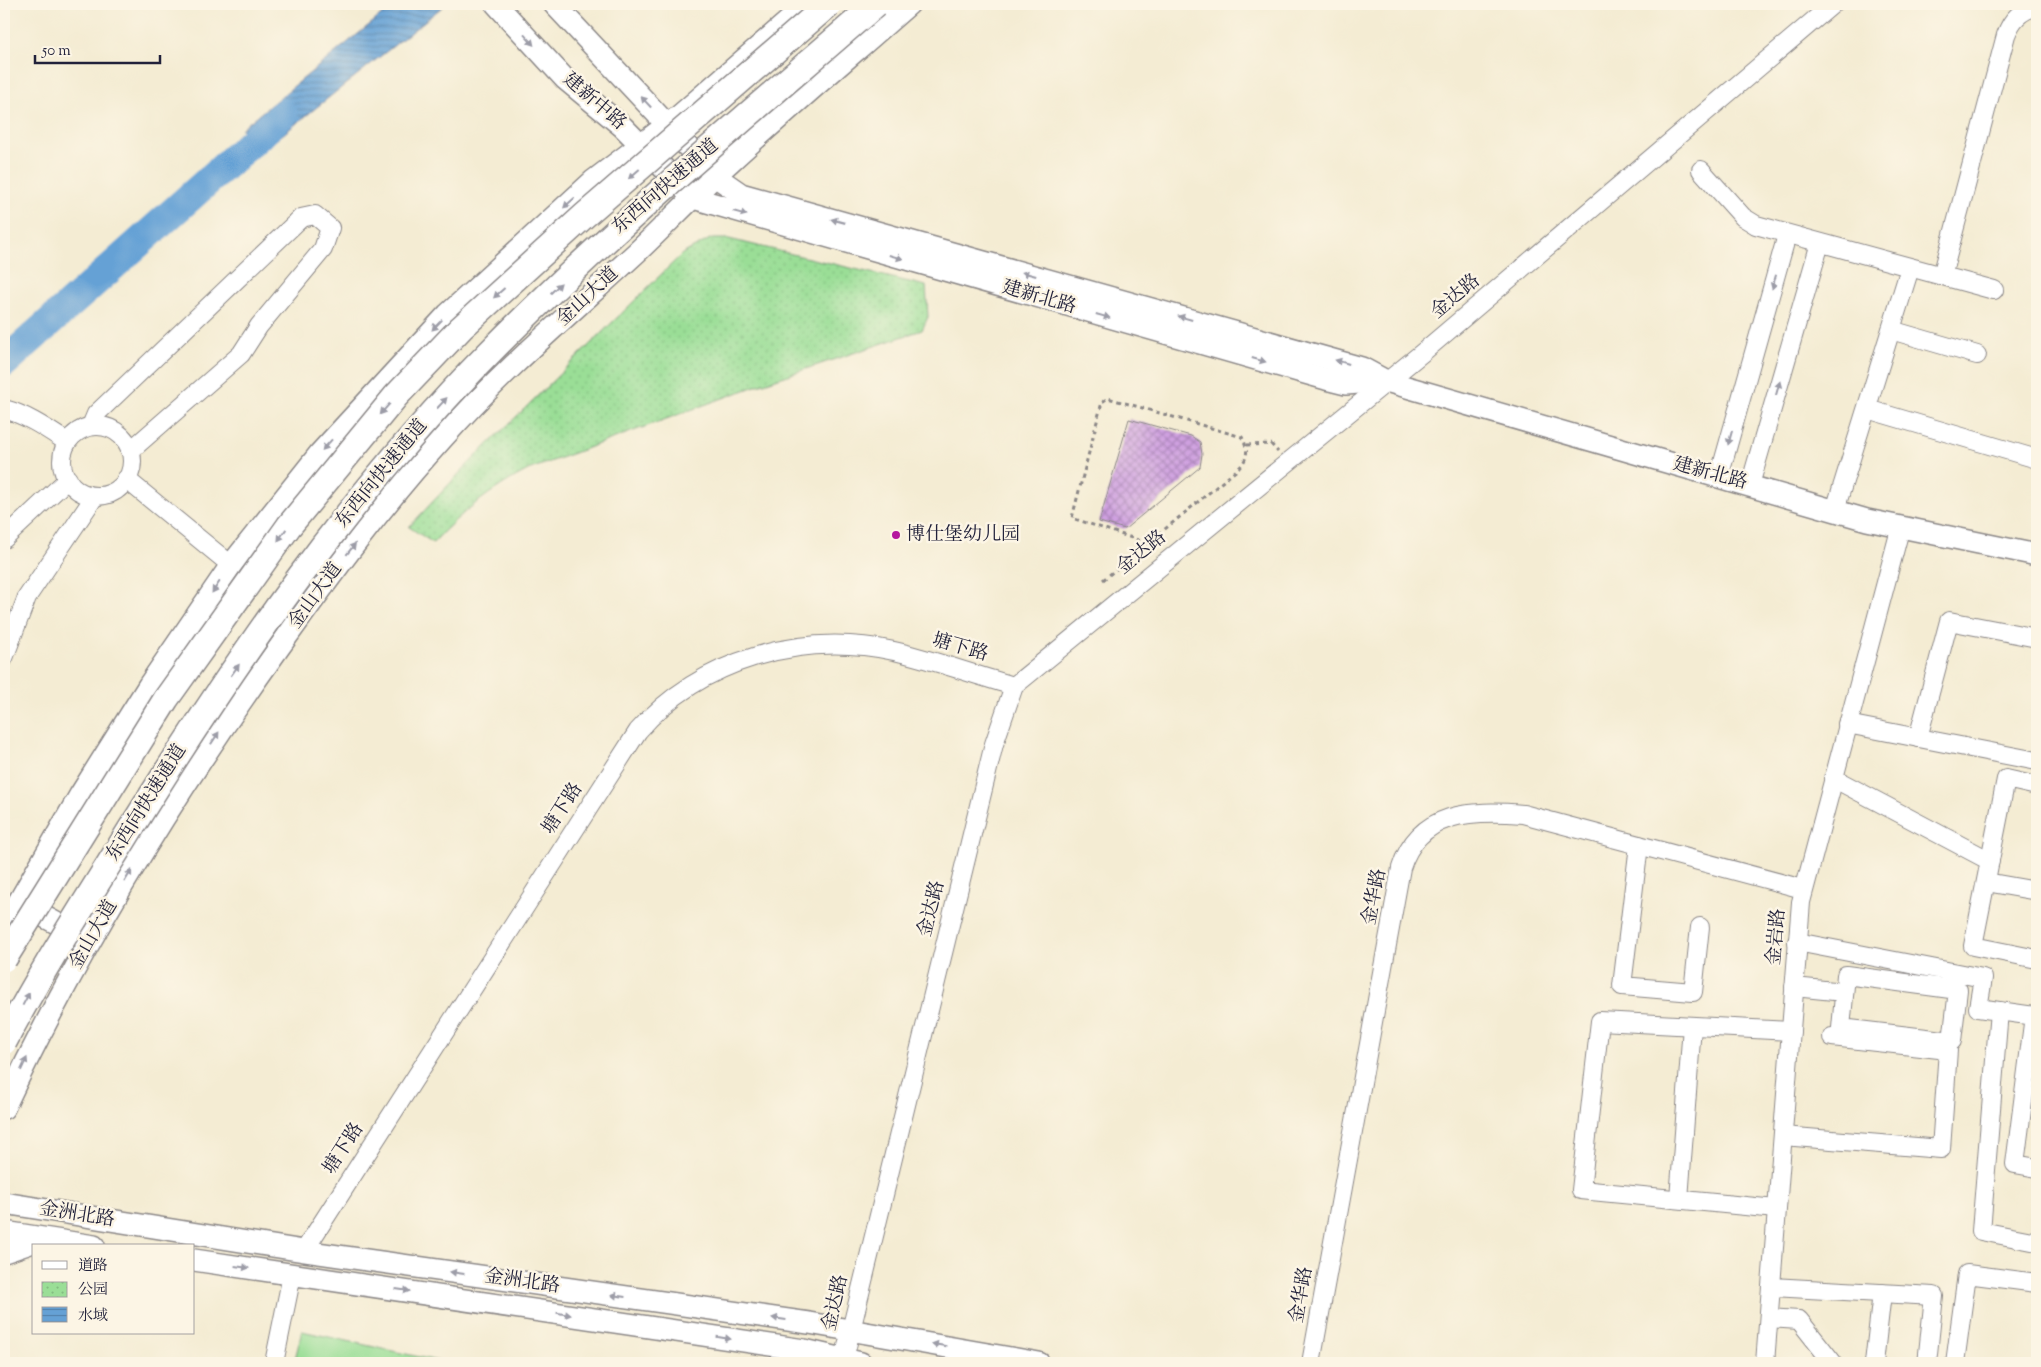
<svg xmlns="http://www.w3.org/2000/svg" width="2041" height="1367" font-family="'Sorts Mill Goudy','Noto Serif SC',serif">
<defs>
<pattern id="park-dots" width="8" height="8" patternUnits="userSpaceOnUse" patternTransform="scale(1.25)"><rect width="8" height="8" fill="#9ade96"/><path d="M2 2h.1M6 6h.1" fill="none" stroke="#84be82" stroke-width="1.8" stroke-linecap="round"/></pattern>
<pattern id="water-rules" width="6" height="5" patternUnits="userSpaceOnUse" patternTransform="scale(1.25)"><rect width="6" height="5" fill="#65a1d5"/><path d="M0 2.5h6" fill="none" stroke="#5383ae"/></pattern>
<pattern id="building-cross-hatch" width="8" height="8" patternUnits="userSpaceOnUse" patternTransform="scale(1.25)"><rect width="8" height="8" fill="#cfa0e0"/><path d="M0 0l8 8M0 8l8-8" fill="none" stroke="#a882b7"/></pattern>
</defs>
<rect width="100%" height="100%" fill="#fcf5e5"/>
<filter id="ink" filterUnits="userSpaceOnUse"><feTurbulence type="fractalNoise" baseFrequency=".02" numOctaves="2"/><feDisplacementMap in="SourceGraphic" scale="10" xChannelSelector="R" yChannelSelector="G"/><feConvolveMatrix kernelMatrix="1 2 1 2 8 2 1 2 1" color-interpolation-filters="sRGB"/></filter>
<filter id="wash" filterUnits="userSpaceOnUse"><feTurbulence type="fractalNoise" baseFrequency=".0096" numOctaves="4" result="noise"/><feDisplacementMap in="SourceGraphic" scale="20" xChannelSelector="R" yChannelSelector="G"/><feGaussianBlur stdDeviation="1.12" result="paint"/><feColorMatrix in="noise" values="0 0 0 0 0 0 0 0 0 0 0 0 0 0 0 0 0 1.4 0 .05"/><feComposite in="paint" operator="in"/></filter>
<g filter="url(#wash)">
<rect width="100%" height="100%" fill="#f4ecd3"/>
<polygon fill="#9ade96" stroke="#5e8068" points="302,1331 447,1363 294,1363"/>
<path fill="url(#park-dots)" stroke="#5e8068" d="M 710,239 L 729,239 L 926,286 L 928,317 L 922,330 L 761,384 L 528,470 C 492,489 461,512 433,543 L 409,527 L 469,463 L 682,254 Z"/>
<polygon fill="url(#water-rules)" stroke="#446288" points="395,4 446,4 262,151 241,129"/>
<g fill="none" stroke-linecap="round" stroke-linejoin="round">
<polyline stroke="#65a1d5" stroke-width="30" points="4,363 283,114"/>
</g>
<g id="blocks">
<polygon fill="url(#building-cross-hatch)" points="1129,419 1191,436 1200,442 1202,454 1200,467 1125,529 1099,522"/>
</g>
</g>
<g filter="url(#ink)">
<use href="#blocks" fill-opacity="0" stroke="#8b8787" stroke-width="1"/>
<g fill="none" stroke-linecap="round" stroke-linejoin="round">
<g stroke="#8b8787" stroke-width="20">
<g id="minor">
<polyline points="1701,170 1743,217 1756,225 1994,290"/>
<path d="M 1942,276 L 2006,35 C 2012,19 2020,11 2037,6"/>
<polyline points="1891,330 1977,355"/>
<path d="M 4,409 C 27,415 47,429 67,442"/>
<polyline points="1867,409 2037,459"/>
<polyline points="91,426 96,414 117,394 301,218 315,215 330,228 323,249 259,326 241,354 130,451"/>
<circle cx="97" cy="461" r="35"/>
<polyline points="1719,477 1787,235"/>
<polyline points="126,479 231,565"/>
<polyline points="1750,485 1820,243"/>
<polyline points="1835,510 1910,268"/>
<polyline points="4,539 68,479"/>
<polyline points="4,658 27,597 95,496"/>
<polyline points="1847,724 2037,761"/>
<polyline points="1918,738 1949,621 2037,638"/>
<polyline points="1833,778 1990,861"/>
<polyline points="2037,786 2006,779 1973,946 2037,959"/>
<polyline points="1639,845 1622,986 1693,992 1700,927"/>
<polyline points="1986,882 2037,891"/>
<polyline points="1797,942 1983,978 1978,1008 2034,1016 2015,1164 2037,1168"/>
<polygon points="1846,975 1958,990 1952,1041 1841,1028"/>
<polyline points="1794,987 1844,992"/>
<polyline points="1999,1011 1981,1231 2037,1242"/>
<polyline points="1783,1136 1941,1149 1948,1050 1832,1037"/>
<polyline points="1679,1199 1692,1026"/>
<polyline points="1776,1209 1581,1190 1600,1021 1791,1031"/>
<path d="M 304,1251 L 638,731 C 701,659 802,631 894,651 C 934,660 974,675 1014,686"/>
<polyline points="1771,1287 1934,1296 1927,1363"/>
<polyline points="1769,1318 1799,1320 1833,1363"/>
<polyline points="274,1363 292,1275"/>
<polyline points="843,1363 994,744 1014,686 1422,353 1833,4"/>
<path d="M 1311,1363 L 1401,868 C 1419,811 1471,810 1523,814 L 1803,889"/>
<polyline points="1765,1363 1801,902 1901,526"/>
<polyline points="1874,1363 1882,1293"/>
<polyline points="1955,1363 1967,1274 2037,1283"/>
</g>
</g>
<g stroke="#8b8787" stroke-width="24">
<g id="major">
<polyline points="496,4 565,79 623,127 693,198 1326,379 1346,384 1386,381"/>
<polyline points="554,4 715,176 741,194 1362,368 1386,381 1867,520 2037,555"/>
<polyline points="19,903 82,937"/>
<polyline points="4,922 18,903 80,795 149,685 231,565 320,453 448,314 593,181 679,116 808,4"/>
<path d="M 4,1108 C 80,946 174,794 278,649 C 330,576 383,504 443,438 C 502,371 571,313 636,253 C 668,223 698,191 730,162 C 789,108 850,56 909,4"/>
<polyline points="4,1203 304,1251 809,1323 1039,1363"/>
<polyline points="4,1232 94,1246"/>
<polyline points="4,1252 39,1240"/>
<polyline points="194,1260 804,1350 861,1363"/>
</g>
</g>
<g stroke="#8b8787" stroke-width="3" stroke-dasharray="4 4" stroke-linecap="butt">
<polyline points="1247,445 1271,444 1278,452"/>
<path d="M 1103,580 L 1238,469 C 1248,459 1249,450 1242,437 L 1108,398 L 1102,402 L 1072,518 L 1147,543"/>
</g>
<use href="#minor" stroke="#fff" stroke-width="18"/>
<use href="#major" stroke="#fff" stroke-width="21"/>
<g stroke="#8b8787" stroke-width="28" stroke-linecap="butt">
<g id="highway-bridge">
<polyline points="4,959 166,699 289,526 396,396 461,328 584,216 829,4"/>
<path d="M 4,1042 C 42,969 87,900 130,830 C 235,661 349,495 489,353 C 611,229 745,118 876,4"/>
</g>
</g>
<use href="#highway-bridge" stroke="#fff" stroke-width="25"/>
</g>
<defs><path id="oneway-solid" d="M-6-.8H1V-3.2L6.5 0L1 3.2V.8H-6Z" transform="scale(1.25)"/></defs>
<g fill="#9c9ca7">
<use href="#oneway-solid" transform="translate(529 40) rotate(48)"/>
<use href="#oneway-solid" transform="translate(646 102) rotate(-133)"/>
<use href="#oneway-solid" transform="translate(634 174) rotate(139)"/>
<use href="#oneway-solid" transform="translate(569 203) rotate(138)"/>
<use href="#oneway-solid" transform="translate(740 213) rotate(16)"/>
<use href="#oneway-solid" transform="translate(838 221) rotate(-165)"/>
<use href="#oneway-solid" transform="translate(896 257) rotate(16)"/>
<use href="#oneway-solid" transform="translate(1029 274) rotate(-165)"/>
<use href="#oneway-solid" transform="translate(1774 282) rotate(106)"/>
<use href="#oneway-solid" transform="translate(556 288) rotate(-44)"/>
<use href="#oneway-solid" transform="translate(499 293) rotate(138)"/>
<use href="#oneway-solid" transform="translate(1103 316) rotate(16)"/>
<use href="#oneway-solid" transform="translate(1185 318) rotate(-164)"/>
<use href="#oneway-solid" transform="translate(437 325) rotate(134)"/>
<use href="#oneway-solid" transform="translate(1259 360) rotate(16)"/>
<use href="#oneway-solid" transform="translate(1342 362) rotate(-164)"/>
<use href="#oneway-solid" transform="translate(1778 388) rotate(-74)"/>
<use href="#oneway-solid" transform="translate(442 403) rotate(-47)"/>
<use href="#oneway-solid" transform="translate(385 409) rotate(131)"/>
<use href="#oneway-solid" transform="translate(1730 438) rotate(106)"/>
<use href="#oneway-solid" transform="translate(327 445) rotate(132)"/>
<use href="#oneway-solid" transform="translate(282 535) rotate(125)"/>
<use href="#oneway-solid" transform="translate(351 549) rotate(-52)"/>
<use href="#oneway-solid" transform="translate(216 587) rotate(124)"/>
<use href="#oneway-solid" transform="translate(235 670) rotate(-54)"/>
<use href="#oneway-solid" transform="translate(215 738) rotate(-57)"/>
<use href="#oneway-solid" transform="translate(128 876) rotate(-59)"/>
<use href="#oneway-solid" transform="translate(26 999) rotate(-62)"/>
<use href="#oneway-solid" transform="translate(24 1064) rotate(-65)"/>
<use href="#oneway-solid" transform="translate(242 1267) rotate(8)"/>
<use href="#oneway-solid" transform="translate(457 1273) rotate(-172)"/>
<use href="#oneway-solid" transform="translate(403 1290) rotate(8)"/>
<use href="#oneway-solid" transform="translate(618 1296) rotate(-172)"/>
<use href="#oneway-solid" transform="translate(564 1314) rotate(9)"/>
<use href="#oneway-solid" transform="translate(779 1319) rotate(-172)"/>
<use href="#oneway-solid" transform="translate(724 1338) rotate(9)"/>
<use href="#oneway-solid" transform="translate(939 1345) rotate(-170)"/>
</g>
</g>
<circle fill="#b5179e" stroke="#fcf5e5" stroke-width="2" cx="896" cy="535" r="5"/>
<g text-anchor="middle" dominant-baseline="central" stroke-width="5" stroke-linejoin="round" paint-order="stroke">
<g font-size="19" fill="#22223b" stroke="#fcf5e5">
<text transform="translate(594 102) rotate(41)">建新中路</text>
<text transform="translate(666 187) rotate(-41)">东西向快速通道</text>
<text transform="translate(588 297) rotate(-43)">金山大道</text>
<text transform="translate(1456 297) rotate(-40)">金达路</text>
<text transform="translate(1039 298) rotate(16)">建新北路</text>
<text transform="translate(382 474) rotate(-51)">东西向快速通道</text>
<text transform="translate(1710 474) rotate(15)">建新北路</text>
<text transform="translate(1142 553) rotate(-39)">金达路</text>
<text transform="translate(316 596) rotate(-54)">金山大道</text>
<text transform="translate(960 648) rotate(16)">塘下路</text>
<text transform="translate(147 803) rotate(-58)">东西向快速通道</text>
<text transform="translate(563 809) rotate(-57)">塘下路</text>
<text transform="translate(1375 897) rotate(-79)">金华路</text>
<text transform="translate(932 909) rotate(-76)">金达路</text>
<text transform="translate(94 935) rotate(-60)">金山大道</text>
<text transform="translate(1777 937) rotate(-85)">金岩路</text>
<text transform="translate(344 1149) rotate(-57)">塘下路</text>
<text transform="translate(77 1215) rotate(9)">金洲北路</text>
<text transform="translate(522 1282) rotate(8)">金洲北路</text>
<text transform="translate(1302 1295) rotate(-80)">金华路</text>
<text transform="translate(836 1303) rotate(-77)">金达路</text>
</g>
<g font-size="19" fill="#22223b" stroke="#fcf5e5" text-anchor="start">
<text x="906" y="535">博仕堡幼儿园</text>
</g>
</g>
<rect width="2041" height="1367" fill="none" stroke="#fcf5e5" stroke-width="20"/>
<rect x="32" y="1244" width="162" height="90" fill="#fcf5e5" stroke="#a5a1a1"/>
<rect x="42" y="1261" width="25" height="8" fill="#ffffff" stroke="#a5a1a1"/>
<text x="78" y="1270" font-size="15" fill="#22223b">道路</text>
<rect x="42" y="1282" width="25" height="15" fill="url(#park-dots)" stroke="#a5a1a1"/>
<text x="78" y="1294" font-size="15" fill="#22223b">公园</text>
<rect x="42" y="1307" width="25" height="15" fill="url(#water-rules)" stroke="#a5a1a1"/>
<text x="78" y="1320" font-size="15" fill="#22223b">水域</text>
<path d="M35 55v8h125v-8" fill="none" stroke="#22223b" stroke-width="2.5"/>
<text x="42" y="55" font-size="15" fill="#22223b" stroke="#fcf5e5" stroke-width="4" paint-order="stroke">50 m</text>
</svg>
